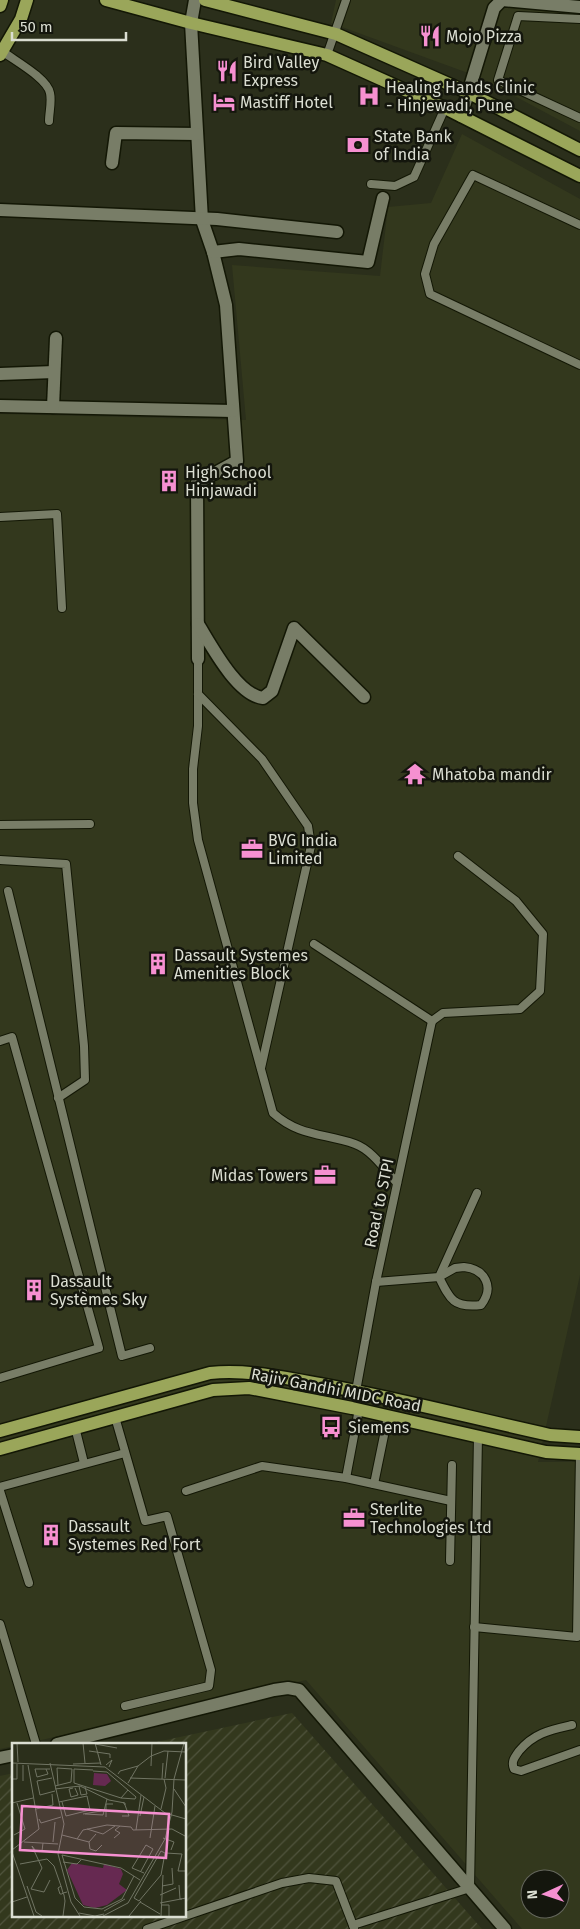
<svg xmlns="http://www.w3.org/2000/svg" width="580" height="1929" font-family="'Fira Sans',sans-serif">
<defs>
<pattern id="industrial-furrows" width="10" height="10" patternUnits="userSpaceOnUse" patternTransform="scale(1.25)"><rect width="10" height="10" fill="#33381d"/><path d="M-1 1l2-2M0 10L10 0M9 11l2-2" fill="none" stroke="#50543d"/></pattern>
</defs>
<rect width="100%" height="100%" fill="#2b2f1b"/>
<g fill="#33381d" fill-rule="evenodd">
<polygon points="336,0 580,0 580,131 479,77 331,23"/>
<path d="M 462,134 L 580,199 L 580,1275 L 538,1462 L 580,1462 L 580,1929 L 522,1929 L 306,1680 L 24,1744 L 14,1744 L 14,1746 L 0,1749 L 0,414 L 246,420 L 232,265 L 380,276 L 388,207 L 431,203 ZM 530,1879 L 560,1879 L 560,1909 L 530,1909 Z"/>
</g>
<polygon fill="url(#industrial-furrows)" points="292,1713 482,1929 0,1929 0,1776 14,1773 14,1915 185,1915 185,1744 147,1744"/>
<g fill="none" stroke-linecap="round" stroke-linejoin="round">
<g stroke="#131705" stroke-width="10">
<g id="service">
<polyline points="580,19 518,16 498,80 580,118"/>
<path d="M 2,51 C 15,61 47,78 50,93 C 52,102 49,113 49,121"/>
<polyline points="327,55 346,0"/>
<polyline points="371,184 395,186 414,177 445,108"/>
<polyline points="580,225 473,175 434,244 425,274 430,294 580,365"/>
<polyline points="0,517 57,514 62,608"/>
<path d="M 198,659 L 198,726 L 193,769 L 193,803 L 198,840 L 273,1113 C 300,1137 324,1133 355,1144 C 372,1150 385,1170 397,1183"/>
<polyline points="198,694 262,759 308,826 311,846 261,1068"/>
<polyline points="0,825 90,824"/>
<polyline points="0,860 66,864 84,1046 85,1080 58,1098"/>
<polyline points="8,891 122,1356 150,1348"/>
<polyline points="314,944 432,1021"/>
<polyline points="432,1021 443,1013 520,1009 540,991 543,934 516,901 458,856"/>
<polyline points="0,1041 12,1037 99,1348 0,1378"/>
<path d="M 464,1267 C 485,1269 495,1287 481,1305 C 454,1308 450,1300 439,1277 L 455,1268 Z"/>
<polyline points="376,1282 439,1277 477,1193"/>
<polyline points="356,1391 376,1282 432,1021"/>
<polyline points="115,1417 145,1521 167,1516 211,1670 209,1686 125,1706"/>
<polyline points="75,1427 84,1463"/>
<polyline points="346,1478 359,1409"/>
<polyline points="374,1484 388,1416"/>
<polyline points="0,1487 125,1453"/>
<polyline points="0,1491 29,1583"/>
<polyline points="186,1491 262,1466 346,1478 451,1501"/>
<polyline points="450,1561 452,1465"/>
<polyline points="0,1624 36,1744"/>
<polyline points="474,1627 577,1637 580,1454"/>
<path d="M 572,1725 C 550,1730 534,1733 519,1751 C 514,1758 511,1762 514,1769 L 521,1771 L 580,1750"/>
<polyline points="353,1925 470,1888 478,1436"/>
<polyline points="147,1929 282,1883 309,1878 336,1881 354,1928"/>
</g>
</g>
<g stroke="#131705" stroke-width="15">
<g id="minor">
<polyline points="195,0 191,23 202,220 213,252 226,305 237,461 197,483 198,659"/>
<polyline points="112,163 116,133 197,134"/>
<polyline points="0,210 217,219 337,232"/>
<polyline points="213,252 239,249 368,262 383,198"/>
<polyline points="0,374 54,372"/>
<polyline points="0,406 233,411"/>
<polyline points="53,407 56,338"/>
<path d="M 198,624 C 211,645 237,695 263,698 L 272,691 L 294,628 L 364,697"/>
</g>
</g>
<g stroke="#131705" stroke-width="15">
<g id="tertiary">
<polyline points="461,116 494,8 502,0 580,7"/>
<polyline points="57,1744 274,1690 288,1688 299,1690 505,1929"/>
<polyline points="0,1758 14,1755"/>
</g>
</g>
<g stroke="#131705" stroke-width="15">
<g id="primary">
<polyline points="106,0 191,23 327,55 445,108 580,176"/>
<polyline points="205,0 336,34 469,93 580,150"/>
<polyline points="0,6 2,0"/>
<polyline points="0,55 21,19 27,0"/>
<path d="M 0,1431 L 210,1373 C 251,1369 290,1379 330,1386 C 404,1400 477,1419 550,1435 L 580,1437"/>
<polyline points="0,1449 213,1390 249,1388 352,1408 546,1452 580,1454"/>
</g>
</g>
<use href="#service" stroke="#787d67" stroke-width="8"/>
<use href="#minor" stroke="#787d67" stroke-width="12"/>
<use href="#tertiary" stroke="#787d67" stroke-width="12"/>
<use href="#primary" stroke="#9aa65a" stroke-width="12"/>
</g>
<defs>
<g id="restaurant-bare" transform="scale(1.725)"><path d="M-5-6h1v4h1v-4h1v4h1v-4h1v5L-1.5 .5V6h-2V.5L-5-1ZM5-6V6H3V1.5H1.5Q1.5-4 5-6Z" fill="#f690d1" stroke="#14160d" stroke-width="2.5" paint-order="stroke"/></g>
<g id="hospital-bare" transform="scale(1.725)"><path d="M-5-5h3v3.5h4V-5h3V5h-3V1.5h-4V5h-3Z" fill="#f690d1" stroke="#14160d" stroke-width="2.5" paint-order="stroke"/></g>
<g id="hotel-bare" transform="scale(1.725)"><path d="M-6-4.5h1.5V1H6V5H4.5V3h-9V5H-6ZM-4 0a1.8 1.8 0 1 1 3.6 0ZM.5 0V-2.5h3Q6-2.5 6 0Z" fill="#f690d1" stroke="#14160d" stroke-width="2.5" paint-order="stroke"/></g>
<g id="bank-bare" transform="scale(1.725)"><path d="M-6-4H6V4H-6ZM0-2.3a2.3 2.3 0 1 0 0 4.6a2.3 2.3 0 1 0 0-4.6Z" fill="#f690d1" stroke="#14160d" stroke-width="2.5" paint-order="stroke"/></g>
<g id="building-bare" transform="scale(1.725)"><path d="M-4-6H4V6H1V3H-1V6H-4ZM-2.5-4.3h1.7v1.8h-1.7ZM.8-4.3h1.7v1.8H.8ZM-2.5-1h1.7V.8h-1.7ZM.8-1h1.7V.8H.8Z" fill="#f690d1" stroke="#14160d" stroke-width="2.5" paint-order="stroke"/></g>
<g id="temple-bare" transform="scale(1.725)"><path d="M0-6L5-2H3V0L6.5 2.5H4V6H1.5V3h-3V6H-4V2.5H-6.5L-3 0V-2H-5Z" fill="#f690d1" stroke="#14160d" stroke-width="2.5" paint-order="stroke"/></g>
<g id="office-bare" transform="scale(1.725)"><path d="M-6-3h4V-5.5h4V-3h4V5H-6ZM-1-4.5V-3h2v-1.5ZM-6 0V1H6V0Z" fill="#f690d1" stroke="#14160d" stroke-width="2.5" paint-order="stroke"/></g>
<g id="bus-bare" transform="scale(1.725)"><path d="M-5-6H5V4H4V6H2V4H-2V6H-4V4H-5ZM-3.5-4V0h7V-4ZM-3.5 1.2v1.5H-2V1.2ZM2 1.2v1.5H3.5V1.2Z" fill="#f690d1" stroke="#14160d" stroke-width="2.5" paint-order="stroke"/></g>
</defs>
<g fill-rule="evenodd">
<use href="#restaurant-bare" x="430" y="36"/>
<use href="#restaurant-bare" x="227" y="71"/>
<use href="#hospital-bare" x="369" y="96"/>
<use href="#hotel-bare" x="224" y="102"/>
<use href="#bank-bare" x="358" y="145"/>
<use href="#building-bare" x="169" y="481"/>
<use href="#temple-bare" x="415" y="774"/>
<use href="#office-bare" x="252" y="849"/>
<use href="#building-bare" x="158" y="964"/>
<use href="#office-bare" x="325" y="1175"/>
<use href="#building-bare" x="34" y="1290"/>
<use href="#bus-bare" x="331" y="1427"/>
<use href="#office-bare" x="354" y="1518"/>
<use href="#building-bare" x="51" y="1535"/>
</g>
<g text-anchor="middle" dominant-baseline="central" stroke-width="5" stroke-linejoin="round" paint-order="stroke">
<g font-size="16" fill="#dbded2" stroke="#14160d" text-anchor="start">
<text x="446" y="36">Mojo Pizza</text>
<text x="243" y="62">Bird Valley<tspan x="243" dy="18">Express</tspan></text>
<text x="386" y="87">Healing Hands Clinic<tspan x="386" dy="18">- Hinjewadi, Pune</tspan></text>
<text x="240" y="102">Mastiff Hotel</text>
<text x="374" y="136">State Bank<tspan x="374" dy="18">of India</tspan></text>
<text x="185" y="472">High School<tspan x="185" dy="18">Hinjawadi</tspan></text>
<text x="432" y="774">Mhatoba mandir</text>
<text x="268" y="840">BVG India<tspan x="268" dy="18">Limited</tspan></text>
<text x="174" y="955">Dassault Systemes<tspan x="174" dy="18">Amenities Block</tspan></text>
<text x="308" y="1175" text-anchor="end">Midas Towers</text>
<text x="50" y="1281">Dassault<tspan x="50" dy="18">Systèmes Sky</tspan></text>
<text x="348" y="1427">Siemens</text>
<text x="370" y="1509">Sterlite<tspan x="370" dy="18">Technologies Ltd</tspan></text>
<text x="68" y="1526">Dassault<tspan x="68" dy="18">Systemes Red Fort</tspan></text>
</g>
<g font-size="16" fill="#dbded2" stroke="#14160d">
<text transform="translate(379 1203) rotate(-78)">Road to STPI</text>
<text transform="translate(336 1390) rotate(11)">Rajiv Gandhi MIDC Road</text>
</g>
</g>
<g transform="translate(12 1743)">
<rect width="174" height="174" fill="#2b2f1b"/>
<path d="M 82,30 L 95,31 L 99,38 L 93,43 L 81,42 ZM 60,120 L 91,125 L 92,121 L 109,126 L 111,131 L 107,141 L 115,147 L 95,162 L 83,165 L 71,162 L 55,127 Z" fill="#662951"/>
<path fill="none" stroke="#717564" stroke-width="1" d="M 5,0 L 6,19M 71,0 L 73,20M 83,0 L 89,22M 83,1 L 105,5M 77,8 L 98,11 L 98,15M 0,20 L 93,24 L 153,70 L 174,76M 38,20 L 52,81 L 46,111 L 59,159 L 68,173M 61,21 L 89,20M 94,22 L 100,17 L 97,24M 139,23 L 140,0M 34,26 L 36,31 L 25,34 L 23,26 L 38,26M 81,28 L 95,29 L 124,54 L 123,56 L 109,55 L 116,47M 106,31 L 108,28 L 126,23M 40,35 L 25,38 L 28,52 L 43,48M 118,35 L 174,37M 153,35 L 156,8M 0,36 L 5,36 L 5,21M 150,36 L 151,20M 11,38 L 11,22M 62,40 L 109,55M 62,40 L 62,26 L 81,27M 116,40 L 126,23 L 139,13 L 152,8 L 174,9M 43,43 L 59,39 L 60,26 L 45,25 L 46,42M 67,43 L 69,52 L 75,51 L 73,44M 61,45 L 57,46 L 59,54 L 66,52 L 63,45M 43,46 L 68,43 L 97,57 L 113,60 L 113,62 L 111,59M 162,46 L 174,64M 47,59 L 75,53 L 78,67 L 54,73 L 50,59M 0,60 L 21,55M 24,66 L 41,62 L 40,51M 149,66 L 154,45 L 152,36M 71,71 L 89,68M 73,71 L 91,72 L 95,56M 110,73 L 117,73 L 113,62M 128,73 L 132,54M 94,74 L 94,61 L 101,61M 27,76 L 29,80 L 49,74M 75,86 L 91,91 L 103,83M 124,87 L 129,52M 84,91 L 77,99 L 78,106 L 84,108 L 90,102M 2,92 L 13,86 L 5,60M 50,92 L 77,99M 102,95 L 108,90 L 103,87 L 108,83M 138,95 L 143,63M 151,95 L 162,99 L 159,107M 65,96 L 71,87 L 95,82 L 119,84 L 121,87 L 160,86 L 173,93M 12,99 L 46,101M 41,99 L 43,79M 31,100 L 30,108 L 44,109M 0,107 L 27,86 L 16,22M 23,107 L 20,103 L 30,125 L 19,146 L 32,149 L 38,137M 149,108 L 153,110 L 149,132 L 127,158 L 122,155 ZM 0,109 L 22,173M 154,110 L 170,111 L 166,128 L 174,128M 50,112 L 63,155 L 72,164 L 90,166 L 110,156 L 122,133M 50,112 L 109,125 L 128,137M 51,119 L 65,121 L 69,117M 8,121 L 35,116 L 42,123 L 49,143M 129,128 L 141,106 L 134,102 L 120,125 L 132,130M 167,142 L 168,156 L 170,156M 15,143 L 24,169 L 30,173M 150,143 L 161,141 L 160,125M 148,152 L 164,145M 0,159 L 15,154M 128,159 L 148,171M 148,160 L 174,155M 150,162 L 157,162 L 157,173M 92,168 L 113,156M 67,170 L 83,173 L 92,171M 51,173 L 53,158 L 52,152 L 51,150 L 49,143 L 46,145 L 48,151 L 50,151 L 51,150 L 55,149M 91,173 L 116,160 L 153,96 L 160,69 L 162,36 L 172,0M 117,173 L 129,158M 149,173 L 151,132"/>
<path fill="#f690d1" fill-opacity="0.15" stroke="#f690d1" stroke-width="2.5" d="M 10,63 L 157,71 L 154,115 L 8,107 Z"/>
<rect width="174" height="174" fill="none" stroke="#dbded2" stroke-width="2.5"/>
</g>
<g transform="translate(545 1894) rotate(267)"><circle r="24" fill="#14160d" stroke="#64665c"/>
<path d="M0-4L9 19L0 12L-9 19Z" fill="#f690d1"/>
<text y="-8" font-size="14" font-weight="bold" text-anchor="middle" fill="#dbded2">N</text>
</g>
<path d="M12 32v8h114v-8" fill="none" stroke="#dbded2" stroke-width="2.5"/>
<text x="20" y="32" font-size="15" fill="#dbded2" stroke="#14160d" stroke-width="4" paint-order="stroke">50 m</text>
</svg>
